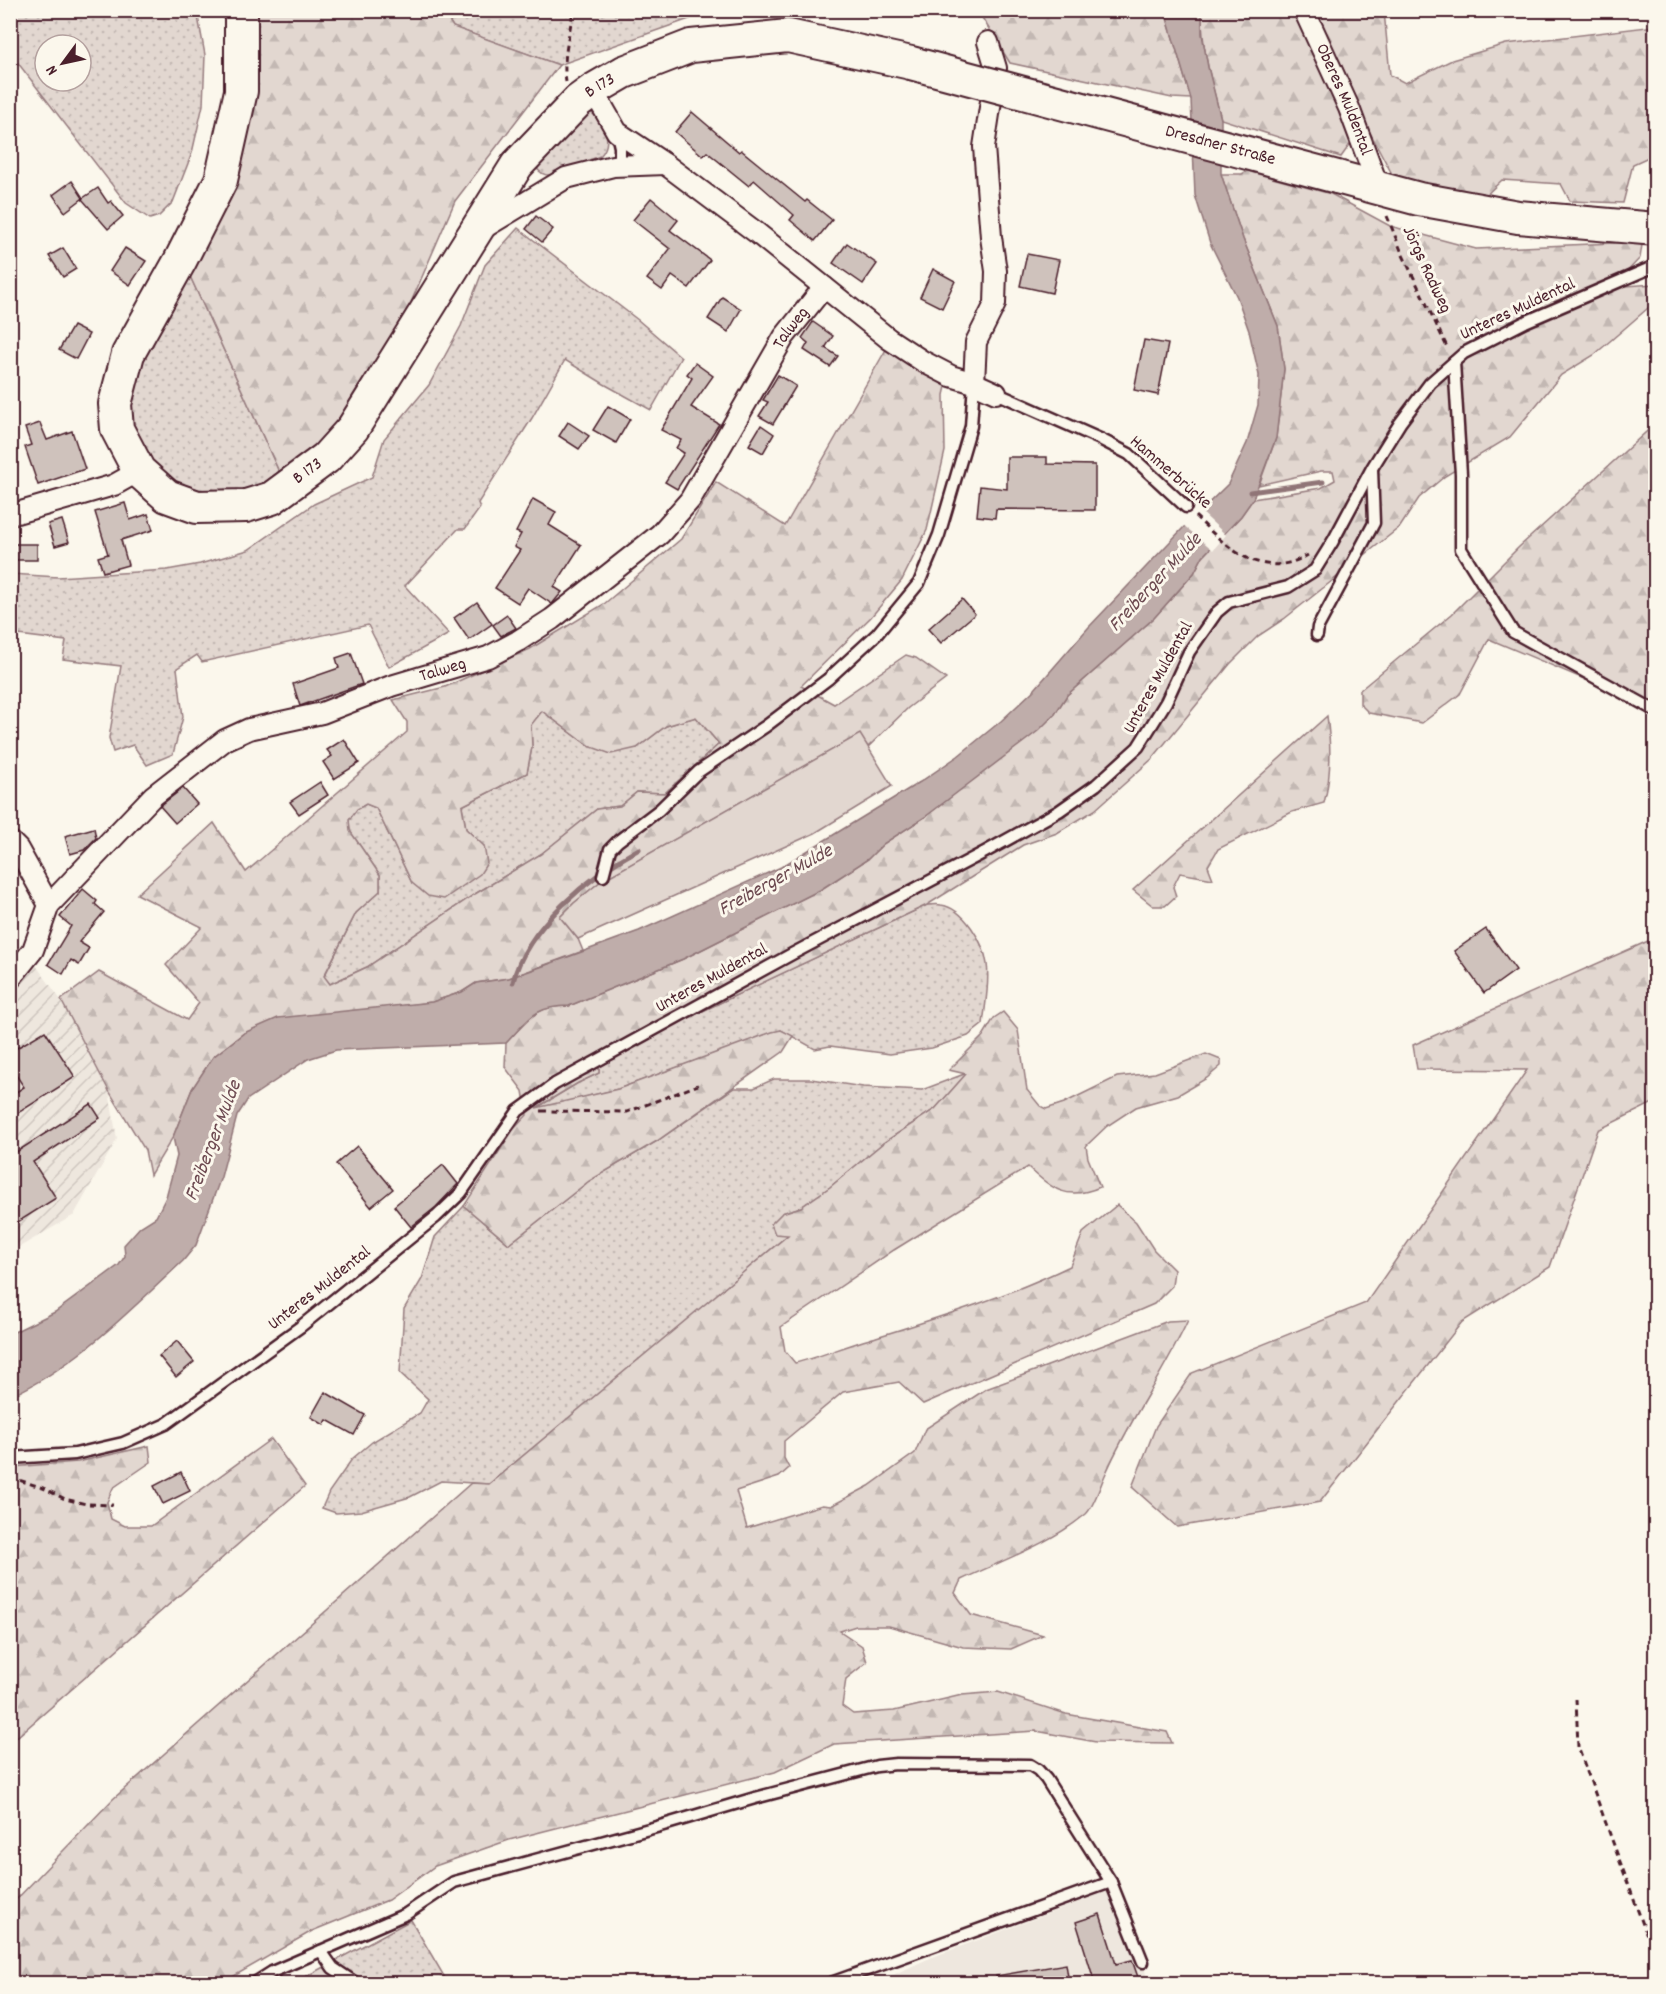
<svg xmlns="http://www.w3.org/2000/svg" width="1666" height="1994" font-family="Dekko,sans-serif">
<defs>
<pattern id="industrial-furrows" width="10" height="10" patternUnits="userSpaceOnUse" patternTransform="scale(1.5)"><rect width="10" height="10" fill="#eee7de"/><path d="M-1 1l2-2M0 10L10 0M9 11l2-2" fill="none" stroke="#cec6bf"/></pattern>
<pattern id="grass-dots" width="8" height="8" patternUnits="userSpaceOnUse" patternTransform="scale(1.5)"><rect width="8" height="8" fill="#e2d7d0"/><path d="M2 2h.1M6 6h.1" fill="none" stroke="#c3b8b3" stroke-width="1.8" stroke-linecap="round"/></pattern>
<pattern id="forest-firs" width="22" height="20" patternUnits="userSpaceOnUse" patternTransform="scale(1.5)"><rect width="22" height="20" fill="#e2d7d0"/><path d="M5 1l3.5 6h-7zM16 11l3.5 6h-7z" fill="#c3b8b3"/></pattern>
</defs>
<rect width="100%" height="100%" fill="#fbf7ec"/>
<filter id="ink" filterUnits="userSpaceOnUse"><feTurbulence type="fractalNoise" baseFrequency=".0167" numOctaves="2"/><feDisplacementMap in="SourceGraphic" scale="12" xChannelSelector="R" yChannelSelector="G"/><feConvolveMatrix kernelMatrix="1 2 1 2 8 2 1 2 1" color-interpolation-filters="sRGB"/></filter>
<g filter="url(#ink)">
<polygon fill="#eee7de" points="1111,1882 1143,1962 1148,1983 873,1984 930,1958 1108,1891"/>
<polygon fill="url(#industrial-furrows)" points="30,957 61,1000 109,1091 117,1139 74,1215 11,1252 11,979"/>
<g fill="url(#grass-dots)" stroke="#967b7e" stroke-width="1.5" fill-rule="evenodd">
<path d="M 11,10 L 197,11 L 205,55 L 203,105 L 192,153 L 173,202 L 159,216 L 150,219 L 126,203 L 11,54 ZM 45,45 L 81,45 L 81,81 L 45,81 Z"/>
<polygon points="443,11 712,11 559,65 453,27"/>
<path d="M 589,111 C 604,121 614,142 600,156 L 554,174 C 547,176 543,175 538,170 L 537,163 Z"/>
<polygon points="518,228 638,320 681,357 651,410 604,384 565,360 532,418 478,503 480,508 465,529 458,529 405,586 449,634 389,667 368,625 202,662 197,655 177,668 183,717 173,754 147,765 133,745 113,752 109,738 121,666 63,659 66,641 11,634 11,574 58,577 167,570 200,564 248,550 314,504 372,477 384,439 429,385 461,326 485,265"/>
<path d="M 189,274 L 281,476 C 267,482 253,488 238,492 C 200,501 161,479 143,446 C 135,432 128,414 131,398 C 140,353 167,313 189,274 Z"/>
<polygon points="542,711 589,746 637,748 666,726 696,717 719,744 665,793 637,792 620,806 597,809 541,854 475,894 367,967 330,984 324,977 356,913 380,891 380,875 350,831 349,820 357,809 366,804 376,808 412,883 484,846 466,829 462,806 527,773 532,747 531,724"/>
<path d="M 927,905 C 932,905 937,904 941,905 C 964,908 984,943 987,964 C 990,983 985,1006 983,1024 L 968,1036 L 932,1048 L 890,1054 L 830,1046 L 815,1049 L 781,1030 L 618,1089 L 533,1110 L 578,1083 L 599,1073 L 599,1060 Z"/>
<polygon points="967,1073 935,1109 883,1143 830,1187 801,1207 782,1213 789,1234 633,1366 489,1484 441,1481 410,1497 361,1511 336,1513 322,1508 329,1492 352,1459 372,1442 420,1413 428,1399 400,1373 404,1309 422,1279 435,1237 464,1206 509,1244 589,1181 657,1141 734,1088 754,1088 774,1079 811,1079 863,1087 922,1090"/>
<polygon points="411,1920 448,1983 292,1984"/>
</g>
<g fill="url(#forest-firs)" stroke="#967b7e" stroke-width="1.5" fill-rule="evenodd">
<polygon points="253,11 443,11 453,27 559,65 455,201 402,323 358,387 328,436 281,476 189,274"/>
<polygon points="978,11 1165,11 1191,99 1172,98 1010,63"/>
<path d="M 1202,11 L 1384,11 L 1390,75 L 1405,83 L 1452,60 L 1506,44 L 1655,26 L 1655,154 L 1633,164 L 1623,203 L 1570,201 L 1561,184 L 1502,180 L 1483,198 L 1405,180 L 1392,174 L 1358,110 L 1354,139 L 1341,157 L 1221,119 C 1212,83 1201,48 1202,11 Z"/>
<path d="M 1247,171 L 1331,194 L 1390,226 L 1476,249 L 1636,242 L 1642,245 L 1640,258 L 1621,278 L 1626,286 L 1655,284 L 1655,302 L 1594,355 L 1561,375 L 1510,437 L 1445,476 L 1419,498 L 1400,527 L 1284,619 L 1258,636 L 1230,664 L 1152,759 L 1095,810 L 1057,833 L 1023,845 L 927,905 L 599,1060 L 599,1073 L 578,1083 L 536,1108 L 618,1089 L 772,1032 L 781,1030 L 793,1036 L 783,1052 L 657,1141 L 589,1181 L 509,1244 L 464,1206 L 513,1130 L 527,1115 L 523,1091 L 505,1067 L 506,1043 C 529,1019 533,1006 569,1006 L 683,959 L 820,890 L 868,859 L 883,844 L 925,817 L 1055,714 L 1067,695 L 1154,618 L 1194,573 L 1203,556 L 1241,516 L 1253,499 L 1321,488 L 1335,480 L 1333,471 L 1321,471 L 1259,485 L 1276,438 L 1284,369 L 1278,326 L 1243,239 L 1221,174 L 1242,174 Z"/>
<path d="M 896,332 L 950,370 L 944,395 L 945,451 L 927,530 L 902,580 L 871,617 L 801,686 L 834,704 L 906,655 L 916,658 L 946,679 L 908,708 L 868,747 L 859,735 L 601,881 L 574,903 L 560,917 L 578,939 L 583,951 L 509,978 L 476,983 L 462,992 L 432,1002 L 350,1012 L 244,1033 L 213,1057 L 192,1089 L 173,1137 L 150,1175 L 145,1150 L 109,1091 L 61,1000 L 99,972 L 187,1020 L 199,1003 L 166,965 L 202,927 L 137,894 L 214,823 L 246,872 L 407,732 L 407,722 L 393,700 L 445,687 L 530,649 L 604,604 L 681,539 L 716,482 L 785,526 ZM 542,711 L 589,746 L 611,754 L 637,748 L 666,726 L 696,717 L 719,744 L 665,793 L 637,792 L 620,806 L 597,809 L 541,854 L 475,894 L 367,967 L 330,984 L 324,976 L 356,913 L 380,891 L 380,875 L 350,831 L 349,820 L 357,809 L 366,804 L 376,808 L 412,883 L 428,896 L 444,899 L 480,874 L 487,863 L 484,846 L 466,829 L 462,806 L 527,773 L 532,747 L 531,725 Z"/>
<polygon points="1655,424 1655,709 1489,639 1460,694 1422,723 1369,713 1360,704 1360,690 1452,614 1519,547"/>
<path d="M 1327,716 C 1331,745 1332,774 1324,803 L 1292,812 L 1218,849 L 1208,866 L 1213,879 L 1180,873 L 1173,887 L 1176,896 L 1165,906 L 1153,906 L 1133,890 Z"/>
<polygon points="1655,938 1655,1102 1598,1130 1550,1267 1462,1322 1320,1502 1177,1527 1132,1487 1156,1426 1192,1373 1366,1303 1527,1070 1417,1069 1413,1045"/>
<path d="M 1003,1012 L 1018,1030 L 1027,1090 L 1040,1106 L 1046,1109 L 1064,1103 L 1117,1077 L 1155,1073 L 1206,1054 L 1221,1060 L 1221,1066 L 1207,1078 L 1178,1095 L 1136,1107 L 1107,1126 L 1086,1146 L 1088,1158 L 1100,1187 C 1068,1201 1052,1190 1028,1167 L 894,1250 L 781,1327 L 785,1351 L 795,1363 C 820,1357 845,1346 870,1339 C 937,1318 1006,1297 1070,1266 L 1083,1233 L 1117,1205 L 1136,1222 L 1154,1250 L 1174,1270 L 1172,1286 L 1154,1304 L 923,1404 L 899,1382 L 843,1392 L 784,1441 L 784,1458 L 789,1468 L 779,1477 L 736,1491 L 747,1528 L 822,1505 L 831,1506 L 869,1486 L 915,1453 L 925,1429 L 986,1389 L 1168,1321 L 1188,1320 C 1164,1373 1129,1420 1106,1473 C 1101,1483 1094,1507 1086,1514 C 1050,1544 1003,1560 961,1580 L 955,1593 L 971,1615 L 1043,1635 L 1011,1649 L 963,1647 L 889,1626 L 856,1626 L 840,1631 L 862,1646 L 867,1662 L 846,1679 L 842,1706 L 853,1714 L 894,1711 L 962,1695 L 998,1692 L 1066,1714 L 1167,1732 L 1172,1743 L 1096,1742 L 1036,1731 L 834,1744 L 775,1772 L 509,1840 L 435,1866 L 388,1900 L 312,1931 L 222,1983 L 11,1983 L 11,1905 L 113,1799 L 471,1483 L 489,1484 L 788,1235 L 775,1234 L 771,1224 L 782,1213 L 801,1207 L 830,1187 L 883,1143 L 935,1109 L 966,1074 L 949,1070 L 983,1036 L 994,1018 Z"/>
<polygon points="271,1439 305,1486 11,1742 11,1467 78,1462 149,1446 151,1462 113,1488 107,1502 111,1519 125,1526 151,1526"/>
</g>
<polygon fill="#e2d7d0" stroke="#967b7e" stroke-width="1.5" points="860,734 892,786 815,833 578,939 560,917 574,903 601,881"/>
<path fill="#bfadaa" stroke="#907477" stroke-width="1.5" d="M 1165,11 L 1202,11 L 1202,34 L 1208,67 L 1221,119 L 1221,174 L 1243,239 L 1278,326 L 1284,369 L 1276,438 L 1253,499 L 1241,516 L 1203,556 L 1194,573 L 1154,618 L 1067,695 L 1055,714 L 1038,731 L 925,817 L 883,844 L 868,859 L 820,890 L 683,959 L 569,1006 C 533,1006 529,1020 506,1043 L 336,1050 L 308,1059 L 248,1099 L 237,1116 L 221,1177 L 196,1245 L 183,1261 C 129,1311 78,1365 11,1396 L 10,1334 L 55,1312 L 119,1265 L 125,1256 L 124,1245 L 140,1227 L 156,1217 L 166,1197 L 177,1156 L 173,1137 L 192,1089 L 213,1057 L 244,1033 L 278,1018 L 432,1002 L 462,992 L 476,983 L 509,978 L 535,969 L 639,931 L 781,867 L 920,782 L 958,756 L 1001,721 L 1035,689 L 1088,628 L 1184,527 L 1228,484 L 1247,443 L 1258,405 L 1259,375 L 1249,331 L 1237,297 L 1210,243 L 1195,195 L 1191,99 Z"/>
<polygon fill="#fbf7ec" points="1198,509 1226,535 1213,550 1182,524"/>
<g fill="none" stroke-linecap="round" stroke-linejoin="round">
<g stroke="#907477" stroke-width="5">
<polyline points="1250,492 1323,482"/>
<path d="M 513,982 C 526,927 591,875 639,849"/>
</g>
</g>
<g fill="#cfc2bc" stroke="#4a1f2b" stroke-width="1.5">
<polygon points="692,112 739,152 741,150 805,202 807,200 832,220 815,241 790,220 794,215 754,180 749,186 707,152 703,156 675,132"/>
<polygon points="72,181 83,198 98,188 108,203 111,201 123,216 108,229 82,199 65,212 53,195"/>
<polygon points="651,198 678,220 670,230 710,260 689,288 672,276 662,290 647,279 670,249 633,220"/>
<polygon points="536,216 553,229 542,242 526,229"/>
<polygon points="847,243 877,264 863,284 833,263"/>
<polygon points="63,248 76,269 63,277 49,256"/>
<polygon points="125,248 146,261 130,285 110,271"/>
<polygon points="1027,254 1059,260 1052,293 1020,286"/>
<polygon points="933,269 955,281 942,308 920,297"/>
<polygon points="722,297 741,309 728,332 708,319"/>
<polygon points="813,322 833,336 825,348 838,356 830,367 804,350 808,343 802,338"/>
<polygon points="73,326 89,334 76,359 59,350"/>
<polygon points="1144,340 1168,344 1158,395 1134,390"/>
<polygon points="695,363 713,376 691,407 719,424 677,489 665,482 684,453 676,448 681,440 661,430 692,378 687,374"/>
<polygon points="778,375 796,386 773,424 759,416 768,402 763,400"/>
<polygon points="608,406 630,419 616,443 593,430"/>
<polygon points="568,422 589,436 579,449 559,436"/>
<polygon points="40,423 47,440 72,431 85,469 38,485 25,447 31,445 25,428"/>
<polygon points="761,425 774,434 763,453 749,445"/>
<polygon points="1007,457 1047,457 1047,464 1095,465 1095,510 996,509 995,518 977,516 980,486 1007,489"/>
<polygon points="533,499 556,512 549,525 581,545 554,587 562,592 552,604 528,588 518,603 495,588 520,550 514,547 521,534 516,532"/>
<polygon points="125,503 130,520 148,514 153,530 121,540 128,565 103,572 98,557 108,554 95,512"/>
<polygon points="62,520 69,542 55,546 48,524"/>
<rect x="10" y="544" width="27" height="16"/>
<polygon points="962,599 975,614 941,643 928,629"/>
<polygon points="477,602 492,624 469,640 454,618"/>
<polygon points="507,615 516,628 501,636 493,625"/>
<polygon points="351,653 362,684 300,706 293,684 339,668 336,658"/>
<polygon points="344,739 359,763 334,779 323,762 332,756 327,750"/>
<polygon points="320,782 328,795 299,814 290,802"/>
<polygon points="183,788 197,804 175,823 160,806"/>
<polygon points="94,828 96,838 84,850 70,854 65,836"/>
<polygon points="83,889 97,901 95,904 104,912 79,942 89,948 79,965 71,960 63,974 48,964 71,926 60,917"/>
<polygon points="1486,929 1516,970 1484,993 1454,951"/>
<polygon points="45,1031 75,1077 10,1118 10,1096 24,1087 10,1066 10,1052"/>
<polygon points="91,1104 100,1118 33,1162 56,1198 10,1227 10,1156"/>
<polygon points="357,1146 393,1189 371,1207 336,1164"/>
<polygon points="443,1165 458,1184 436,1207 411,1227 394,1206"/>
<polygon points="177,1341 194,1362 176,1377 159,1356"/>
<polygon points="325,1392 365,1415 354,1435 327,1420 324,1425 311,1417"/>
<polygon points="181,1472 190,1491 163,1504 154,1486"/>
<polygon points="1100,1914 1116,1964 1132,1960 1140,1983 1095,1983 1076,1922"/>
<polygon points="1066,1964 1069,1983 997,1983 996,1976"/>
</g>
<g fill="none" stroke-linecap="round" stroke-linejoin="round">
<g stroke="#4a1f2b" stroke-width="15">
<g id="lane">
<polyline points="613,166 617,164 620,156 620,147 617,134"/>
<polyline points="1454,362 1461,474 1461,549 1513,632 1656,711"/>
<polyline points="996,393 1100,439 1129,454 1186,507"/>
<polyline points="1317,635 1318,627 1374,523 1372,469"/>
<polyline points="603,876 610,849 618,841 659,810 698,772 766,726 828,679 877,634 919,583 939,535 971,426 974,383"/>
<polyline points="10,1458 75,1454 123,1443 166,1424 300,1327 436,1217 461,1193 518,1111 555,1084 792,954 985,852 1059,811 1096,785 1138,747 1166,702 1189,652 1217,612 1229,602 1288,587 1315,570 1333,541 1372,468 1400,423 1430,383 1464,353 1525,322 1648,269 1656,264"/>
<polyline points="321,1951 333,1968 357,1984"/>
<polyline points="253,1984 272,1972 406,1914 454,1882 660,1826 755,1798 877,1766 896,1764 1030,1765 1038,1770 1046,1779 1111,1882"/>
<polyline points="828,1984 1111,1882 1143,1962"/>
</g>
</g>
<g stroke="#4a1f2b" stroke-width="24">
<g id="street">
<path id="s1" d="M 1304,10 L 1349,108 L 1379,189"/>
<polyline points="593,90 617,132 665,164 757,233 889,339 924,362 951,376 974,383 996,393"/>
<polyline points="482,229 566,178 613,166 665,164"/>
<polyline points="974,383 976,342 995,304 996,271 991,237 984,147 996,68 988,42"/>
<polyline points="10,515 114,485 139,471"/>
<polyline points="10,841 18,849 49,905"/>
<path id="s2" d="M 10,979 L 33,950 L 49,905 L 153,796 L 225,740 L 249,729 L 322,713 L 391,686 L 488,657 L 518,641 L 552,619 L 660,534 L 690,500 L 784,337 L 824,287"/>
</g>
</g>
<g stroke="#4a1f2b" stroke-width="36">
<g id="primary">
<path id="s3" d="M 241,10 L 241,91 L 221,180 L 180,261 L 128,354 L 115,404 L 117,429 L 139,471 L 167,496 L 197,507 L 246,506 L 272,498 L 326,458 L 353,428 L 517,165 L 578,101 L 593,90 L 624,72 L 691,46 L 788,36 L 911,63"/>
<polyline points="1337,177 1419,199 1518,217 1656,229"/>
</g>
</g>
<g stroke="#4a1f2b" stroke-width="3" stroke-dasharray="6 4.5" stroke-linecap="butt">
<path d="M 566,82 C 562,58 570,34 573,10"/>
<polyline points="1387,216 1402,253 1448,349"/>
<path d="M 1195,516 C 1227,547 1260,582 1308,555"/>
<polyline points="541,1111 627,1112 698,1085"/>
<polyline points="10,1477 43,1488 65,1499 86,1504 113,1505"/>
<polyline points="1576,1699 1578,1747 1656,1960"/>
</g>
<use href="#lane" stroke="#fbf7ec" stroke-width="10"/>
<use href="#street" stroke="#fbf7ec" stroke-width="20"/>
<use href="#primary" stroke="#fbf7ec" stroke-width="32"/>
<g stroke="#4a1f2b" stroke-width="36" stroke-linecap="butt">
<g id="primary-bridge">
<path id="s4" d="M 911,63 L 1337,177"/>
</g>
</g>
<use href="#primary-bridge" stroke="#fbf7ec" stroke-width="32"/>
</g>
</g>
<g text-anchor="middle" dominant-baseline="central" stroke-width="6" stroke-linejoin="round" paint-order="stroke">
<g font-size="18" fill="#4a1f2b" stroke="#fbf7ec">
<text stroke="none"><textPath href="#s3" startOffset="1172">B 173</textPath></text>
<text stroke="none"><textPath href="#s1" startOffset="98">Oberes Muldental</textPath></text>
<text stroke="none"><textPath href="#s4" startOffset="320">Dresdner Straße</textPath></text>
<text transform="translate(1426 270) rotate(65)">Jörgs Radweg</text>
<text transform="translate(1518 310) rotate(-25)">Unteres Muldental</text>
<text stroke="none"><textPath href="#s2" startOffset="1060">Talweg</textPath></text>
<text stroke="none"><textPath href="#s3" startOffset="684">B 173</textPath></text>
<text transform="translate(1170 473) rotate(41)">Hammerbrücke</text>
<text stroke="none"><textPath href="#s2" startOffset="556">Talweg</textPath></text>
<text transform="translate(1159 678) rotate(-61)">Unteres Muldental</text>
<text transform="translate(712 979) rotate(-29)">Unteres Muldental</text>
<text transform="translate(320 1289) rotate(-38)">Unteres Muldental</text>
</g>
<g font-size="20" font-style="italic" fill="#6d4a51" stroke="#fbf7ec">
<text transform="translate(1156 583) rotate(-47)">Freiberger Mulde</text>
<text transform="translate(776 881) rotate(-29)">Freiberger Mulde</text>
<text transform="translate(214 1141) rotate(-69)">Freiberger Mulde</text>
</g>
</g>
<rect width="1666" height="1994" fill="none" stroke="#fbf7ec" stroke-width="36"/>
<rect x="18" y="18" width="1630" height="1958" fill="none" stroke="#4a1f2b" stroke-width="2" filter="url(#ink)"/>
<g transform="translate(63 63) rotate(237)"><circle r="28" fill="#fbf7ec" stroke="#b4a19f" stroke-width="1.5"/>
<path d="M0-4.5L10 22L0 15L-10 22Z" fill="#4a1f2b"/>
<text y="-9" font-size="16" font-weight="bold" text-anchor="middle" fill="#4a1f2b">N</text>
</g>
</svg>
